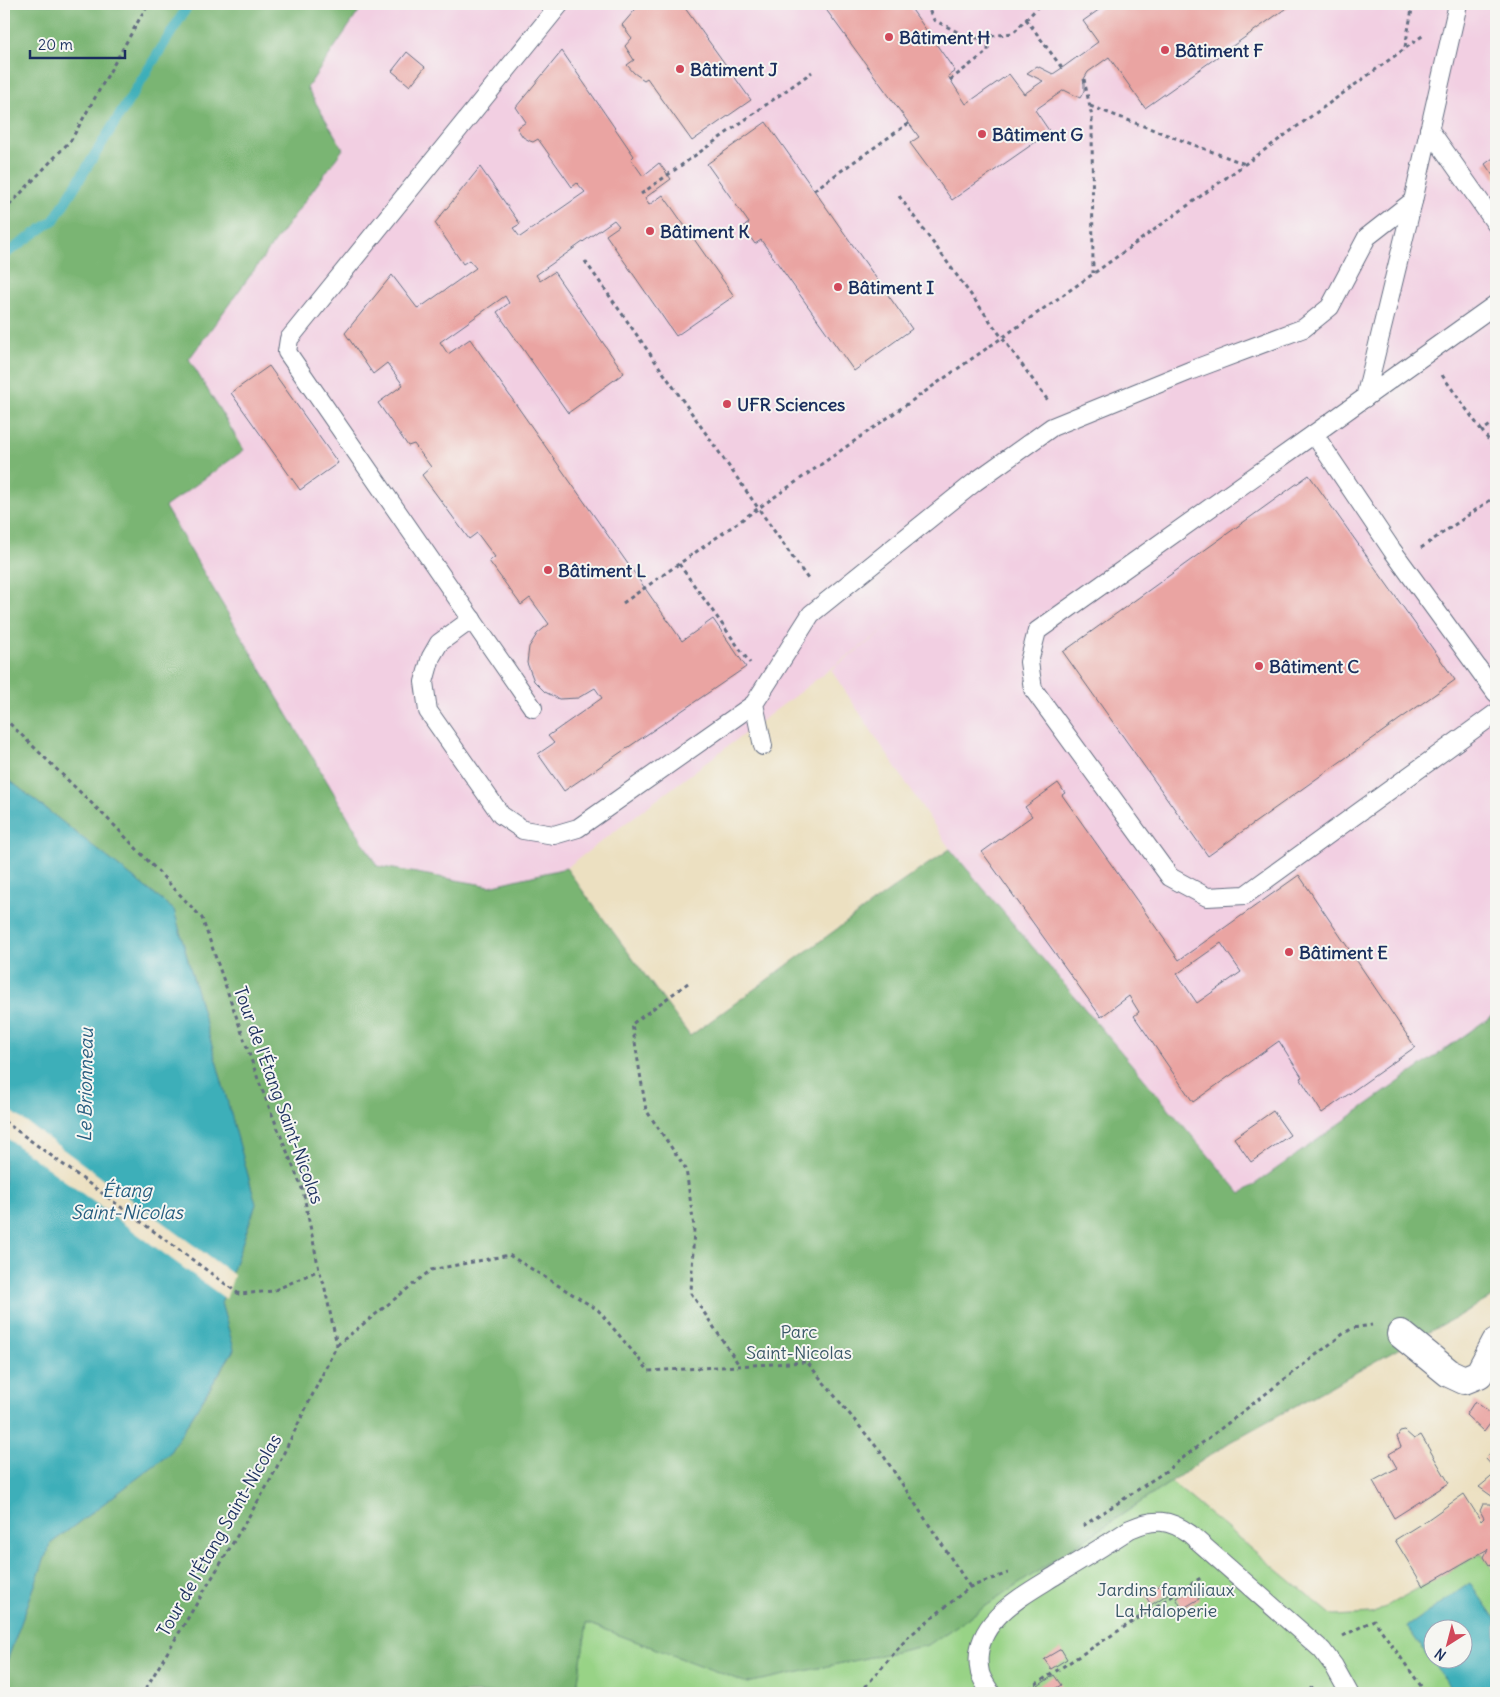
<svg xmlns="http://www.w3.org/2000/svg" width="1500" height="1697" font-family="Delius,sans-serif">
<rect width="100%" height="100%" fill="#f6f6f2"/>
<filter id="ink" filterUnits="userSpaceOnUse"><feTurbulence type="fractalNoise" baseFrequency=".02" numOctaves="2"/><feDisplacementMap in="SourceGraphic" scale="10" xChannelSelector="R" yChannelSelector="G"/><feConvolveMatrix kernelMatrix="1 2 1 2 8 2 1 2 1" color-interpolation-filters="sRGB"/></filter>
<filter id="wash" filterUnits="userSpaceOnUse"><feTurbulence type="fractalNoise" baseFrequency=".0096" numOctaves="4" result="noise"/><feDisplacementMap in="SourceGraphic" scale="20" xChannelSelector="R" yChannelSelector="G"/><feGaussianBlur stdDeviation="1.12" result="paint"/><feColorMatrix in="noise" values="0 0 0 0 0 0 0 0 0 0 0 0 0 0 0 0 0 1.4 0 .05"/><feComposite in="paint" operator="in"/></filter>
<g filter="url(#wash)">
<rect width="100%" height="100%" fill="#ece0c1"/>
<polygon fill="#f2cfe2" points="364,4 1496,4 1496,1013 1241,1194 950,849 831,670 902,617 829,670 566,868 490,886 377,866 165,507 244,450 189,359 343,149 307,88"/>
<polygon fill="#98d386" stroke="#5a8172" points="1171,1482 1333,1616 1372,1614 1482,1553 1496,1576 1496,1620 1470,1583 1407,1627 1454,1693 576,1693 587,1623 747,1683 928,1645"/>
<polygon fill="#7ab573" stroke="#4a7268" points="4,4 364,4 307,88 343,149 189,359 244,450 165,507 377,866 490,886 566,868 690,1036 896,886 950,849 1241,1194 1496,1013 1496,1295 1230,1442 928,1645 747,1683 587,1623 576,1693 4,1693 4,1669 50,1544 168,1455 234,1350 221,1303 256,1204 174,910 4,776"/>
<g fill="#3eafb9" stroke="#2c6f8c" fill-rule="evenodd">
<polygon points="4,776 174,910 256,1204 221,1303 234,1349 168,1455 50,1544 4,1669"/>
<path d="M 1470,1583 L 1496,1620 L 1496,1693 L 1454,1693 L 1407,1627 ZM 1432,1630 L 1462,1630 L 1462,1660 L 1432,1660 Z"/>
</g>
<polygon fill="#ece0c1" points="4,1106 234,1275 226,1299 4,1136"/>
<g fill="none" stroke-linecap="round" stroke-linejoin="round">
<polyline stroke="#3eafb9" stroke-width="10" points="4,255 54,220 189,4"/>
</g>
<g id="blocks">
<g fill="#eaa4a2" fill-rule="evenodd">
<polygon points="640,4 652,4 655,9 659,4 682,4 751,100 692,141 647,78 644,80 634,73 627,65 634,60 625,46 632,38 622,25"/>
<polygon points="822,4 908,4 955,71 948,76 966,104 1009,74 1024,94 1043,81 1027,73 1037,66 1053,74 1062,68 1098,42 1083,21 1107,4 1292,4 1145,108 1109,57 1088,72 1084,79 1084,91 1080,98 1064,90 1035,110 1050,132 952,200 910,143 919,137"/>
<polygon points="562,51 634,156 631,159 643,176 659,163 671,179 645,198 649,205 663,195 734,296 676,336 606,235 619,226 614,220 536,275 540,281 554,272 624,373 568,413 497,312 509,303 505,296 440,342 448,354 470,339 682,641 713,619 746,667 564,791 538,754 554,743 548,736 602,698 595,688 578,698 559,699 545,692 534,681 527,663 529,647 537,634 549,624 530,598 521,605 489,561 495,557 477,533 469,539 422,475 431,467 414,444 408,446 378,403 403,385 387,363 373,374 345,333 392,275 418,309 476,268 469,260 463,264 435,223 480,167 520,224 513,228 520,237 585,192 577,183 572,187 538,139 533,142 530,141 523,137 517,128 526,122 516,107"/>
<polygon points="407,52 425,67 410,86 392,71"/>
<polygon points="766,122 912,329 854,371 761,240 755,244 743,227 749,223 707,164"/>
<polygon points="1496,156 1496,180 1485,164"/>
<polygon points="269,366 338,463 300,490 231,393"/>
<polygon points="1309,475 1455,680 1208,856 1063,652"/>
<path d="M 1058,783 L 1065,793 L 1062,795 L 1179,960 L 1299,875 L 1415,1047 L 1322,1113 L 1300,1078 L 1302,1077 L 1279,1041 L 1193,1102 L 1134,1016 L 1139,1012 L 1129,996 L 1101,1017 L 982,852 L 1032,816 L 1025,807 ZM 1221,943 L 1241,972 L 1197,1003 L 1177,974 Z"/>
<polygon points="1273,1111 1290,1135 1251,1162 1234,1138"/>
<polygon points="1475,1401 1495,1417 1484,1432 1466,1415"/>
<polygon points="1405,1431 1414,1439 1421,1435 1449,1483 1394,1518 1373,1481 1397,1468 1389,1454 1401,1447 1397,1437 1400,1432"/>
<polygon points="1496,1448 1496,1470 1485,1458"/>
<polygon points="1496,1473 1496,1495 1493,1497 1479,1487"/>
<polygon points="1464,1494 1481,1521 1484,1518 1480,1511 1483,1504 1491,1504 1496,1511 1496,1567 1494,1563 1489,1565 1484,1557 1488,1549 1423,1586 1395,1540 1427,1520"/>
<polygon points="1161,1584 1168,1594 1151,1605 1145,1595"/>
<polygon points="1193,1588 1199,1599 1182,1609 1176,1598"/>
<polygon points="1061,1649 1067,1659 1051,1669 1044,1659"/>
<polygon points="1054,1675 1061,1685 1048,1693 1043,1693 1038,1686"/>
</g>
</g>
</g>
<g filter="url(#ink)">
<use href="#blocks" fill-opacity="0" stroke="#646d81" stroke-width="1"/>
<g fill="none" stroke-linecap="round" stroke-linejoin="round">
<g stroke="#646d81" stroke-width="20">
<g id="service">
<polyline points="1429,129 1496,224"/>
<polyline points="1365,398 1413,201"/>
<polyline points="1314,434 1496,304"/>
<polyline points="472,619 439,643 431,657 424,682 428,711 501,815 523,830 554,835 578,828 754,704"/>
<polyline points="1496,693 1392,550 1314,434 1037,631 1029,662 1033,689 1170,877 1207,897 1245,895 1496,713"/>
<polyline points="533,708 287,352 289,339 560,4"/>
<polyline points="763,746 754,704 811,614 975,482 1052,427 1192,370 1304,328 1330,307 1367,237 1413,201 1458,4"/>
<path d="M 991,1693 C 987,1687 982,1680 980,1673 C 969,1623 1021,1597 1056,1575 C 1081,1560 1106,1545 1130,1529 C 1154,1518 1169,1519 1190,1534 L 1322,1650 L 1334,1666 L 1349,1693"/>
</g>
</g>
<g stroke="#646d81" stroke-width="30">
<polyline id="minor" points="1401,1334 1449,1373 1464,1380 1479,1374 1496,1342"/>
</g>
<g stroke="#646d81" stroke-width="3" stroke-dasharray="4 4" stroke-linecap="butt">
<polyline points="926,4 934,20 971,39 1013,33 1041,4"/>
<polyline points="1026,19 1062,68"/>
<polyline points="1405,47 1413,4"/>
<polyline points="1084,79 1092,117 1093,273"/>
<polyline points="950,80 988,51 988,36"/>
<polyline points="1090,106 1245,164"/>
<polyline points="814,190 909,123"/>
<polyline points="641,194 812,72"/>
<polyline points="899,196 1049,402"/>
<polyline points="4,211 71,140 148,4"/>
<polyline points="585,261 810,582"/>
<polyline points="1442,375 1482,431"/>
<polyline points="1496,421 1482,431 1496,450"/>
<polyline points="1421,548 1496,496"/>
<polyline points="679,564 750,663"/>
<polyline points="623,603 1093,274 1425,34"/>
<polyline points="4,718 116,827 202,918 259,1082 303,1191 319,1270 324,1284 337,1345 270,1481 143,1693"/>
<polyline points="688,983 632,1024 646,1110 686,1169 694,1227 691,1293 739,1365"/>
<polyline points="4,1121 239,1294 273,1291 319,1270"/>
<polyline points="337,1345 431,1270 509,1255 598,1310 649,1371 807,1362 883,1455 970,1587"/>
<polyline points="1083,1526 1166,1471 1343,1334 1353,1328 1372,1325"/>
<polyline points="1343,1636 1374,1620 1426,1693"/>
<polyline points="860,1693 908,1637 970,1587 1008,1573"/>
<polyline points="1022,1693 1202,1577"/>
<polyline points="1303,1693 1315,1686"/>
</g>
<use href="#service" stroke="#fff" stroke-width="18"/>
<use href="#minor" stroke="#fff" stroke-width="28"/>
</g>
</g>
<g fill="#d1495b" stroke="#f6f6f2" stroke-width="2">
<circle cx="889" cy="37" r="5"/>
<circle cx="1165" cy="50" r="5"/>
<circle cx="680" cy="69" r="5"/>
<circle cx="982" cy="134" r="5"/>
<circle cx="650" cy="231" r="5"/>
<circle cx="838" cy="287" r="5"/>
<circle cx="727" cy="404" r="5"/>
<circle cx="548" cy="570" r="5"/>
<circle cx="1259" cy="666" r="5"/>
<circle cx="1289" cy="952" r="5"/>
</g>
<g text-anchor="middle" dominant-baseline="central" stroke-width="4" stroke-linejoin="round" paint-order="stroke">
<g font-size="18" font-weight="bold" fill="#1b2f5e" stroke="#f6f6f2" text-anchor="start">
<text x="899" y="37">Bâtiment H</text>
<text x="1175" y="50">Bâtiment F</text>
<text x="690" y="69">Bâtiment J</text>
<text x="992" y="134">Bâtiment G</text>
<text x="660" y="231">Bâtiment K</text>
<text x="848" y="287">Bâtiment I</text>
<text x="737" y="404">UFR Sciences</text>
<text x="558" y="570">Bâtiment L</text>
<text x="1269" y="666">Bâtiment C</text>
<text x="1299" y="952">Bâtiment E</text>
</g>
<g font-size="18" fill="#1b2f5e" stroke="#f6f6f2">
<text transform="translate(279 1095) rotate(70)">Tour de l'Étang Saint-Nicolas</text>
<text transform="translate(219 1535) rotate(-60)">Tour de l'Étang Saint-Nicolas</text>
</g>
<g font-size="18" fill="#3a5868" stroke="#f6f6f2">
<text x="799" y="1331">Parc<tspan x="799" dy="21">Saint-Nicolas</tspan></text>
<text x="1166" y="1589">Jardins familiaux<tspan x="1166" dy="21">La Haloperie</tspan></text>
</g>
<g font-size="19" font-style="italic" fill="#275c7e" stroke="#f6f6f2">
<text transform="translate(85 1085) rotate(-89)">Le Brionneau</text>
<text x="127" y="1190">Étang<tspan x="127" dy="22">Saint-Nicolas</tspan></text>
</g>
</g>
<rect width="1500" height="1697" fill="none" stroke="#f6f6f2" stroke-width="20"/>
<g transform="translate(1448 1644) rotate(216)"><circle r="24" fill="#f6f6f2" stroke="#9ea6b7"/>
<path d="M0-4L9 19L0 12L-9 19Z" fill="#d1495b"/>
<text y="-8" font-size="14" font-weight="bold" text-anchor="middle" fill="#1b2f5e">N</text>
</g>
<path d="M30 50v8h95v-8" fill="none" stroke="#1b2f5e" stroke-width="2.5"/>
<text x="38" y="50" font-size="15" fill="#1b2f5e" stroke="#f6f6f2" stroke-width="4" paint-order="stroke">20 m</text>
</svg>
